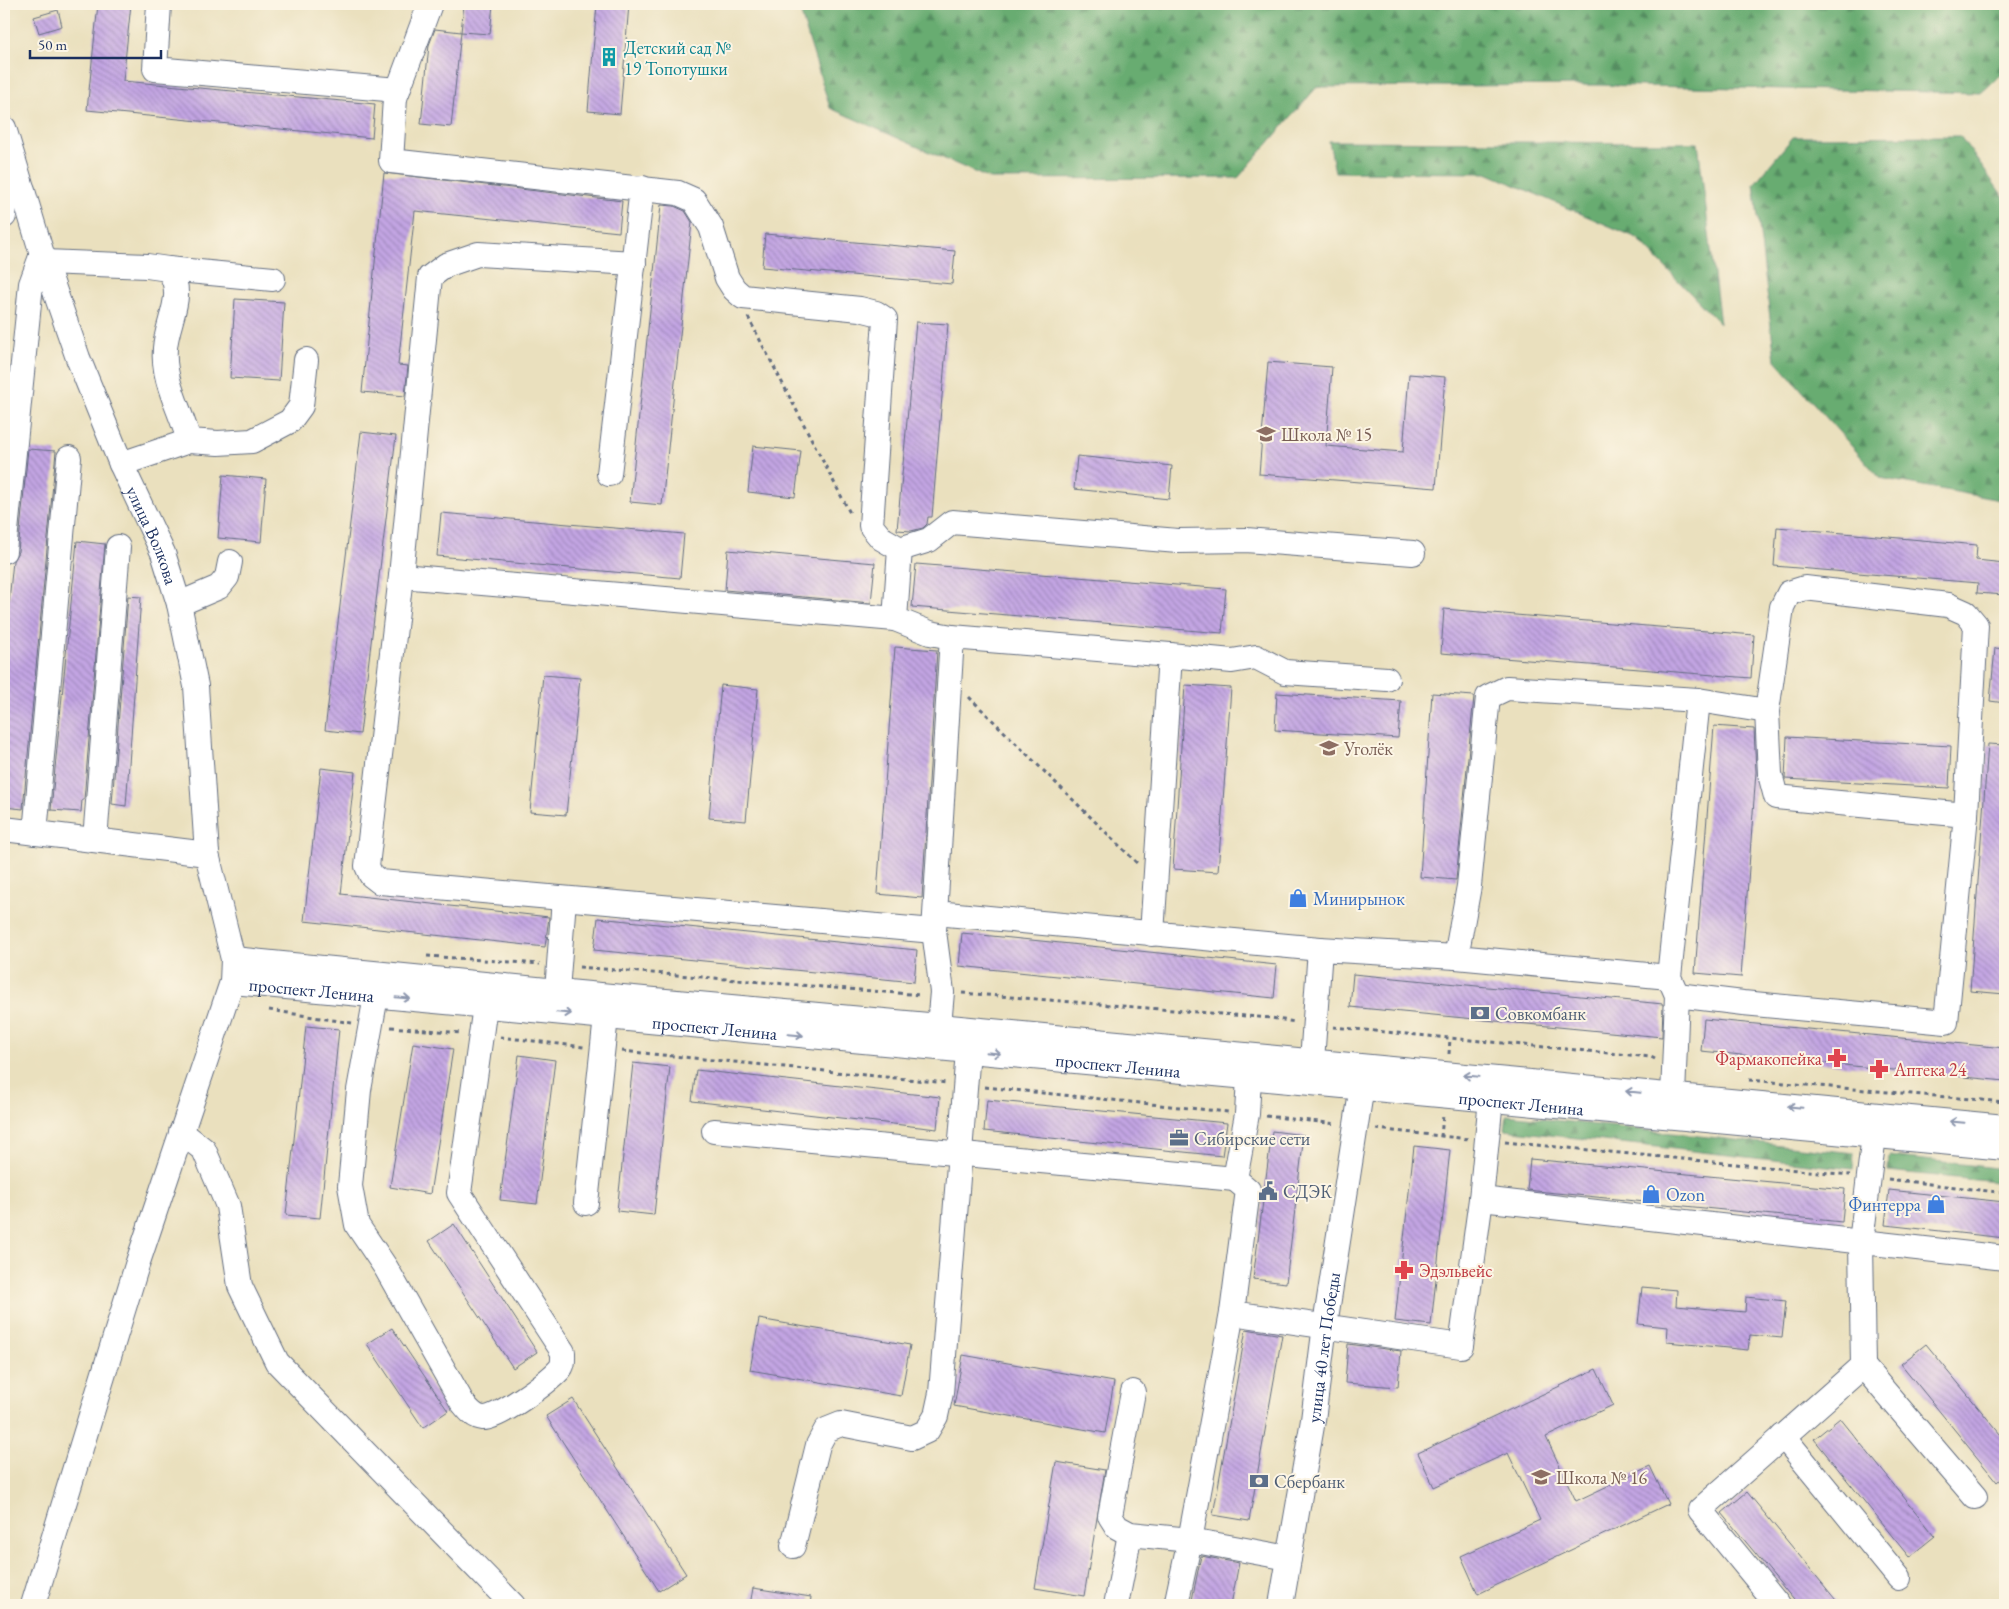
<svg xmlns="http://www.w3.org/2000/svg" width="2009" height="1609" font-family="'EB Garamond',serif">
<defs>
<pattern id="forest-firs" width="22" height="20" patternUnits="userSpaceOnUse" patternTransform="scale(1.25)"><rect width="22" height="20" fill="#67ac71"/><path d="M5 1l3.5 6h-7zM16 11l3.5 6h-7z" fill="#548c60"/></pattern>
<pattern id="building-back-hatch" width="6" height="6" patternUnits="userSpaceOnUse" patternTransform="scale(1.25)"><rect width="6" height="6" fill="#c3a5e3"/><path d="M-1 5l2 2M0 0l6 6M5-1l2 2" fill="none" stroke="#9e87bb"/></pattern>
</defs>
<rect width="100%" height="100%" fill="#fcf5e5"/>
<filter id="ink" filterUnits="userSpaceOnUse"><feTurbulence type="fractalNoise" baseFrequency=".02" numOctaves="2"/><feDisplacementMap in="SourceGraphic" scale="10" xChannelSelector="R" yChannelSelector="G"/><feConvolveMatrix kernelMatrix="1 2 1 2 8 2 1 2 1" color-interpolation-filters="sRGB"/></filter>
<filter id="wash" filterUnits="userSpaceOnUse"><feTurbulence type="fractalNoise" baseFrequency=".0096" numOctaves="4" result="noise"/><feDisplacementMap in="SourceGraphic" scale="20" xChannelSelector="R" yChannelSelector="G"/><feGaussianBlur stdDeviation="1.12" result="paint"/><feColorMatrix in="noise" values="0 0 0 0 0 0 0 0 0 0 0 0 0 0 0 0 0 1.4 0 .05"/><feComposite in="paint" operator="in"/></filter>
<g filter="url(#wash)">
<rect width="100%" height="100%" fill="#eae0be"/>
<g fill="url(#forest-firs)" stroke="#416e68">
<polygon points="798,4 2005,4 2005,71 1981,93 1594,85 1317,87 1238,178 990,179 830,108"/>
<polygon points="1960,136 2005,199 2005,501 1880,478 1775,360 1754,184 1793,137"/>
<polygon points="1329,141 1698,143 1720,324 1637,238 1487,173 1335,172"/>
<polygon points="1507,1115 1854,1153 1853,1169 1505,1130"/>
<polygon points="1889,1156 2005,1169 2005,1183 1888,1171"/>
</g>
<g id="blocks">
<g fill="url(#building-back-hatch)">
<polygon points="98,4 131,4 123,81 375,104 372,138 87,110"/>
<polygon points="464,4 493,4 490,34 461,32"/>
<polygon points="597,4 629,4 620,114 588,111"/>
<polygon points="58,10 62,26 39,33 34,17"/>
<polygon points="435,29 461,32 451,127 421,124 429,45"/>
<polygon points="384,173 622,201 619,232 415,211 398,365 408,366 405,396 362,392"/>
<polygon points="661,205 674,206 685,211 692,222 662,505 630,502"/>
<polygon points="765,234 955,251 952,284 762,267"/>
<polygon points="235,299 284,302 279,381 230,378"/>
<polygon points="916,322 948,324 932,517 928,517 927,524 923,528 911,531 897,530"/>
<polygon points="1268,362 1332,367 1326,446 1403,452 1409,374 1445,377 1436,488 1259,474"/>
<polygon points="361,432 396,436 360,734 325,730"/>
<polygon points="753,446 801,451 795,497 748,492"/>
<polygon points="28,449 56,451 23,809 4,807 4,652 13,561 18,552"/>
<polygon points="1077,456 1172,466 1169,499 1074,489"/>
<polygon points="223,475 266,479 261,542 218,538"/>
<polygon points="441,513 684,534 680,578 437,556"/>
<polygon points="1777,527 1977,545 1976,560 2005,563 2005,595 1977,593 1978,583 1774,566"/>
<polygon points="77,541 105,544 84,800 82,800 81,812 51,810"/>
<polygon points="728,550 875,563 871,603 725,590"/>
<polygon points="916,564 1226,589 1222,633 912,607"/>
<polygon points="128,596 141,597 126,806 112,804"/>
<polygon points="1444,609 1754,635 1751,678 1441,653"/>
<polygon points="895,647 937,650 922,898 877,894"/>
<polygon points="1995,648 2005,649 2005,703 1990,701"/>
<polygon points="543,675 580,678 566,815 530,812"/>
<polygon points="721,685 758,689 746,821 709,818"/>
<polygon points="1185,685 1231,688 1218,872 1173,869"/>
<polygon points="1277,693 1401,701 1398,738 1275,730"/>
<polygon points="1432,693 1474,696 1456,880 1420,877"/>
<polygon points="1714,726 1754,729 1756,772 1741,977 1695,973"/>
<polygon points="1787,737 1951,746 1949,788 1785,779"/>
<polygon points="1988,744 2005,745 2005,994 1970,991"/>
<polygon points="321,768 355,772 341,894 549,917 545,947 304,921"/>
<polygon points="598,918 917,950 914,982 594,950"/>
<polygon points="962,933 1277,965 1274,998 959,966"/>
<polygon points="1353,974 1663,1004 1662,1037 1350,1007"/>
<polygon points="1704,1019 2005,1048 2005,1081 1701,1051"/>
<polygon points="306,1026 339,1029 320,1218 286,1215"/>
<polygon points="413,1043 453,1049 430,1194 390,1187"/>
<polygon points="519,1055 555,1060 537,1204 500,1200"/>
<polygon points="633,1063 670,1067 654,1215 617,1211"/>
<polygon points="696,1070 940,1097 937,1129 692,1101"/>
<polygon points="987,1100 1227,1123 1222,1156 984,1131"/>
<polygon points="1272,1131 1304,1135 1286,1283 1253,1279"/>
<polygon points="1414,1146 1450,1150 1431,1325 1395,1321"/>
<polygon points="1530,1159 1845,1189 1842,1222 1527,1190"/>
<polygon points="1889,1190 2005,1202 2005,1238 1885,1225"/>
<polygon points="454,1224 537,1352 513,1368 429,1241"/>
<polygon points="1642,1287 1677,1290 1676,1306 1745,1312 1746,1297 1786,1301 1782,1338 1750,1335 1748,1350 1667,1342 1668,1327 1638,1324"/>
<polygon points="759,1319 910,1345 901,1396 750,1370"/>
<polygon points="392,1328 448,1411 423,1428 367,1344"/>
<polygon points="1246,1329 1282,1335 1249,1521 1213,1515"/>
<polygon points="1348,1344 1401,1351 1398,1387 1345,1383"/>
<polygon points="1926,1344 2005,1440 2005,1475 1997,1482 1901,1364"/>
<polygon points="963,1355 1114,1382 1105,1433 954,1406"/>
<polygon points="1596,1369 1613,1405 1546,1437 1576,1501 1650,1466 1668,1504 1478,1594 1461,1556 1540,1520 1508,1453 1434,1487 1418,1453"/>
<polygon points="573,1399 686,1574 659,1591 546,1416"/>
<polygon points="1840,1418 1935,1536 1909,1557 1814,1439"/>
<polygon points="1056,1462 1105,1470 1084,1596 1035,1588"/>
<polygon points="1747,1492 1840,1605 1798,1605 1722,1513"/>
<polygon points="1201,1556 1239,1563 1231,1605 1191,1605"/>
<polygon points="753,1588 811,1597 810,1605 750,1605"/>
</g>
</g>
</g>
<g filter="url(#ink)">
<use href="#blocks" fill-opacity="0" stroke="#636d80" stroke-width="1"/>
<g fill="none" stroke-linecap="round" stroke-linejoin="round">
<g stroke="#636d80" stroke-width="26">
<g id="minor">
<polyline points="159,4 155,69 398,90"/>
<polyline points="430,4 395,98 391,161 678,193 694,200 711,227 727,278 734,289 743,297 860,309 876,313 885,319 871,526 881,538 900,549 895,619 930,633 952,637"/>
<path id="s1" d="M 4,128 L 42,254 L 78,358 L 121,464 L 163,553 L 179,604 L 196,686 L 207,854 L 233,959 L 232,982 L 137,1265 L 33,1605"/>
<polyline points="4,216 5,204 23,190"/>
<path d="M 45,262 L 147,266 L 168,269 C 187,294 167,320 165,348 C 162,381 181,410 189,441 L 121,464"/>
<polyline points="634,263 478,254 446,265 430,277 401,576 367,866 371,875 380,882 934,931"/>
<polyline points="168,269 273,279"/>
<polyline points="189,441 218,443 252,441 290,421 301,406 306,360"/>
<polyline points="609,474 642,188"/>
<polyline points="900,549 929,540 952,522 1178,541 1246,540 1413,553"/>
<polyline points="4,551 31,284 42,254"/>
<polyline points="401,576 895,619"/>
<polyline points="179,604 219,587 227,577 230,562"/>
<polyline points="1170,655 1232,661 1256,657 1285,672 1387,679"/>
<polyline points="1698,700 1767,711 1782,607 1789,593 1805,588 1948,605 1966,613 1976,625 1966,815"/>
<polyline points="4,829 207,854"/>
<polyline points="35,833 69,458"/>
<polyline points="95,840 118,547"/>
<polyline points="936,913 1320,949"/>
<polyline points="1456,957 1469,886 1488,697 1507,688 1698,700 1669,977 1677,995"/>
<polyline points="233,959 557,991 939,1026 2005,1127"/>
<path id="s2" d="M 232,982 L 2005,1148"/>
<polyline points="557,991 564,899"/>
<path d="M 376,996 L 359,1090 L 350,1186 L 357,1225 L 386,1268 L 462,1402 C 468,1409 473,1417 483,1418 C 498,1419 548,1382 559,1370 C 564,1365 563,1359 563,1352 L 459,1193 L 485,1006"/>
<polyline points="939,1026 942,992 934,931 952,637 1170,655 1152,934"/>
<polyline points="1312,1061 1320,949 1456,957 1669,977"/>
<polyline points="1673,1096 1677,995 1743,1003 1946,1022 1966,815 1776,797 1770,774 1767,711"/>
<polyline points="714,1131 1235,1179"/>
<polyline points="181,1132 204,1150 228,1206 240,1286 277,1362 513,1605"/>
<polyline points="1481,1199 2005,1258"/>
<polyline points="586,1203 606,1017"/>
<polyline points="1232,1313 1461,1346 1481,1199 1491,1099"/>
<polyline points="1863,1366 1975,1497"/>
<polyline points="1133,1392 1110,1516 1117,1527 1130,1534 1190,1540 1289,1558"/>
<polyline points="1783,1436 1899,1578"/>
<polyline points="793,1546 818,1445 826,1430 841,1424 912,1438 927,1431 936,1416 941,1393 968,1051"/>
<polyline points="1116,1605 1130,1534"/>
<polyline points="1176,1605 1190,1540 1232,1313 1248,1190 1235,1179 1247,1114 1249,1077"/>
<path id="s3" d="M 1281,1605 L 1313,1420 L 1325,1325 L 1364,1073"/>
<polyline points="1778,1605 1700,1510 1863,1366 1861,1242 1874,1135"/>
</g>
</g>
<g stroke="#636d80" stroke-width="3" stroke-dasharray="4 4" stroke-linecap="butt">
<polyline points="748,317 851,515"/>
<polyline points="969,697 1137,863"/>
<polyline points="427,956 540,964"/>
<polyline points="579,967 921,995"/>
<polyline points="962,993 1271,1018 1295,1022"/>
<polyline points="269,1010 352,1023"/>
<polyline points="391,1027 462,1033"/>
<polyline points="1333,1027 1651,1057 1655,1059"/>
<polyline points="500,1037 584,1047"/>
<polyline points="622,1051 947,1083"/>
<polyline points="1449,1054 1450,1038"/>
<polyline points="1749,1080 2005,1102"/>
<polyline points="985,1087 1228,1112"/>
<polyline points="1266,1116 1337,1124"/>
<polyline points="1376,1129 1469,1139"/>
<polyline points="1441,1137 1443,1115"/>
<polyline points="1505,1142 1850,1175"/>
<polyline points="1888,1179 2005,1193"/>
</g>
<use href="#minor" stroke="#fff" stroke-width="24"/>
</g>
<defs><path id="oneway-shaft" d="M-6 0H5M1.5-3L5.5 0L1.5 3" fill="none" stroke-width="1.6" stroke-linecap="round" stroke-linejoin="round" transform="scale(1.25)"/></defs>
<g stroke="#8d97ae">
<use href="#oneway-shaft" transform="translate(403 998) rotate(5)"/>
<use href="#oneway-shaft" transform="translate(564 1013) rotate(5)"/>
<use href="#oneway-shaft" transform="translate(796 1035) rotate(5)"/>
<use href="#oneway-shaft" transform="translate(993 1053) rotate(5)"/>
<use href="#oneway-shaft" transform="translate(1471 1076) rotate(-174)"/>
<use href="#oneway-shaft" transform="translate(1633 1092) rotate(-174)"/>
<use href="#oneway-shaft" transform="translate(1795 1107) rotate(-175)"/>
<use href="#oneway-shaft" transform="translate(1957 1122) rotate(-175)"/>
</g>
</g>
<defs>
<g id="building-bare" transform="scale(1.5)"><path d="M-4-6H4V6H1V3H-1V6H-4ZM-2.5-4.3h1.7v1.8h-1.7ZM.8-4.3h1.7v1.8H.8ZM-2.5-1h1.7V.8h-1.7ZM.8-1h1.7V.8H.8Z" fill="#0f9aa8" stroke="#fcf5e5" stroke-width="2.5" paint-order="stroke"/></g>
<g id="school-bare" transform="scale(1.5)"><path d="M0-5L7-2L0 1L-7-2ZM-4 1L0 2.5L4 1V4Q0 6-4 4Z" fill="#8d6e63" stroke="#fcf5e5" stroke-width="2.5" paint-order="stroke"/></g>
<g id="shop-bare" transform="scale(1.5)"><path d="M-5-2.5h2.3a2.7 3.5 0 0 1 5.4 0H5L5.5 6h-11ZM-1.5-2.5h3a1.5 2.3 0 0 0-3 0Z" fill="#3f7fe0" stroke="#fcf5e5" stroke-width="2.5" paint-order="stroke"/></g>
<g id="bank-bare" transform="scale(1.5)"><path d="M-6-4H6V4H-6ZM0-2.3a2.3 2.3 0 1 0 0 4.6a2.3 2.3 0 1 0 0-4.6Z" fill="#5c6f8a" stroke="#fcf5e5" stroke-width="2.5" paint-order="stroke"/></g>
<g id="pharmacy-bare" transform="scale(1.5)"><path d="M-2-6h4v4h4v4h-4v4h-4v-4h-4v-4h4Z" fill="#e0444e" stroke="#fcf5e5" stroke-width="2.5" paint-order="stroke"/></g>
<g id="office-bare" transform="scale(1.5)"><path d="M-6-3h4V-5.5h4V-3h4V5H-6ZM-1-4.5V-3h2v-1.5ZM-6 0V1H6V0Z" fill="#5c6f8a" stroke="#fcf5e5" stroke-width="2.5" paint-order="stroke"/></g>
<g id="civic-bare" transform="scale(1.5)"><path d="M-.6-6.5H3V-4.5H.6V-3L4-1V1h2V6H-6V1h2V-1L-.6-3ZM-1.2 2.5V6h2.4V2.5Z" fill="#5c6f8a" stroke="#fcf5e5" stroke-width="2.5" paint-order="stroke"/></g>
</defs>
<g fill-rule="evenodd">
<use href="#building-bare" x="609" y="57"/>
<use href="#school-bare" x="1266" y="434"/>
<use href="#school-bare" x="1329" y="748"/>
<use href="#shop-bare" x="1298" y="898"/>
<use href="#bank-bare" x="1480" y="1013"/>
<use href="#pharmacy-bare" x="1837" y="1058"/>
<use href="#pharmacy-bare" x="1879" y="1069"/>
<use href="#office-bare" x="1179" y="1138"/>
<use href="#civic-bare" x="1268" y="1191"/>
<use href="#shop-bare" x="1651" y="1194"/>
<use href="#shop-bare" x="1936" y="1204"/>
<use href="#pharmacy-bare" x="1404" y="1270"/>
<use href="#school-bare" x="1541" y="1477"/>
<use href="#bank-bare" x="1259" y="1481"/>
</g>
<g text-anchor="middle" dominant-baseline="central" stroke-width="4" stroke-linejoin="round" paint-order="stroke">
<g font-size="18" fill="#0d838f" stroke="#fcf5e5" text-anchor="start">
<text x="624" y="47">Детский сад №<tspan x="624" dy="21">19 Топотушки</tspan></text>
</g>
<g font-size="18" fill="#785e54" stroke="#fcf5e5" text-anchor="start">
<text x="1281" y="434">Школа № 15</text>
<text x="1344" y="748">Уголёк</text>
<text x="1556" y="1477">Школа № 16</text>
</g>
<g font-size="18" fill="#1b2f5e" stroke="#fcf5e5">
<text stroke="none"><textPath href="#s1" startOffset="434">улица Волкова</textPath></text>
<text stroke="none"><textPath href="#s2" startOffset="80">проспект Ленина</textPath></text>
<text stroke="none"><textPath href="#s2" startOffset="485">проспект Ленина</textPath></text>
<text stroke="none"><textPath href="#s2" startOffset="890">проспект Ленина</textPath></text>
<text stroke="none"><textPath href="#s2" startOffset="1295">проспект Ленина</textPath></text>
<text stroke="none"><textPath href="#s3" startOffset="261">улица 40 лет Победы</textPath></text>
</g>
<g font-size="18" fill="#366cbe" stroke="#fcf5e5" text-anchor="start">
<text x="1313" y="898">Минирынок</text>
<text x="1666" y="1194">Ozon</text>
<text x="1921" y="1204" text-anchor="end">Финтерра</text>
</g>
<g font-size="18" fill="#4e5e75" stroke="#fcf5e5" text-anchor="start">
<text x="1495" y="1013">Совкомбанк</text>
<text x="1194" y="1138">Сибирские сети</text>
<text x="1283" y="1191">СДЭК</text>
<text x="1274" y="1481">Сбербанк</text>
</g>
<g font-size="18" fill="#be3a42" stroke="#fcf5e5" text-anchor="start">
<text x="1822" y="1058" text-anchor="end">Фармакопейка</text>
<text x="1894" y="1069">Аптека 24</text>
<text x="1419" y="1270">Эдэльвейс</text>
</g>
</g>
<rect width="2009" height="1609" fill="none" stroke="#fcf5e5" stroke-width="20"/>
<path d="M30 50v8h131v-8" fill="none" stroke="#1b2f5e" stroke-width="2.5"/>
<text x="38" y="50" font-size="15" fill="#1b2f5e" stroke="#fcf5e5" stroke-width="4" paint-order="stroke">50 m</text>
</svg>
